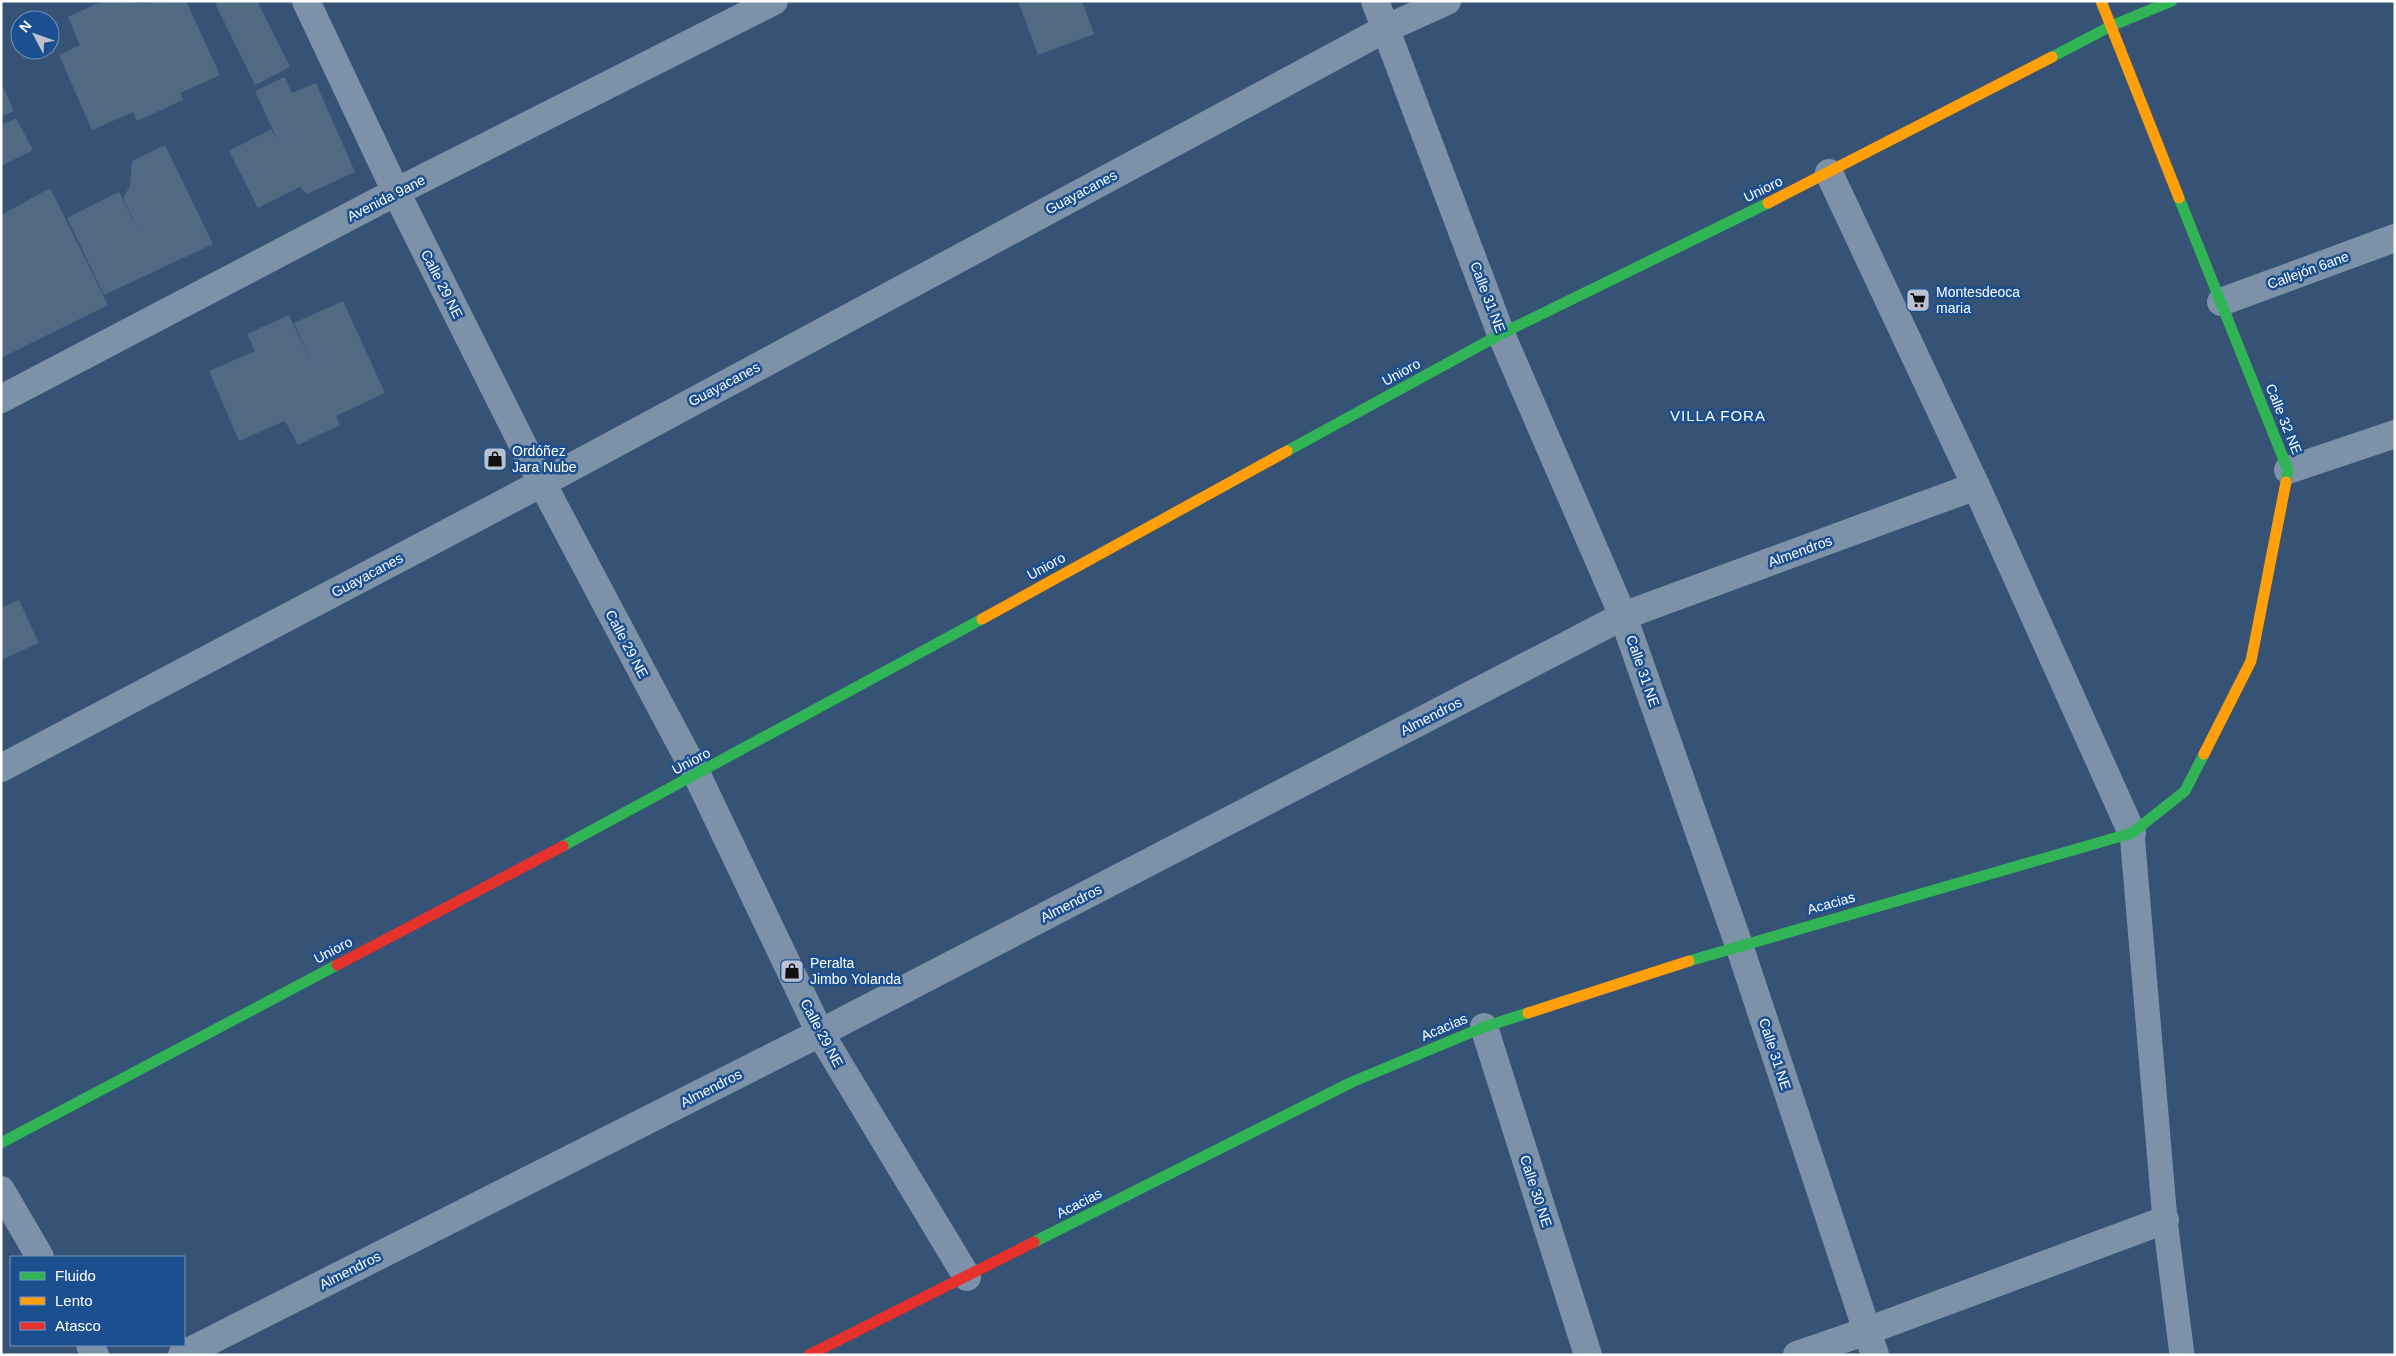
<svg xmlns="http://www.w3.org/2000/svg" width="2396" height="1356" font-family="Helvetica,sans-serif">
<rect width="100%" height="100%" fill="#365274"/>
<g fill="#526984">
<polygon points="103,1 140,3 186,1 220,75 180,93 183,100 137,121 133,112 92,130 59,55 80,45 68,17"/>
<polygon points="214,1 257,1 290,67 255,85"/>
<polygon points="1018,1 1082,1 1094,34 1038,55"/>
<polygon points="285,77 292,93 316,83 355,172 307,194 300,187 258,208 229,151 271,129 278,141 255,91"/>
<polygon points="3,86 14,111 1,117 1,87"/>
<polygon points="16,118 33,150 1,166 1,125"/>
<polygon points="165,145 213,244 104,295 67,218 119,192 142,238 123,198 130,186 132,161"/>
<polygon points="50,188 108,305 1,358 1,215"/>
<polygon points="343,301 385,393 336,416 340,425 298,445 285,421 239,441 209,371 255,351 247,334 289,315 313,366 294,323"/>
<polygon points="19,600 39,643 1,660 1,608"/>
</g>
<g fill="none" stroke-linecap="round" stroke-linejoin="round">
<polyline stroke="#7d92a8" stroke-width="25" points="2132,833 2165,1220 2182,1355"/>
<g stroke="#7d92a8" stroke-width="28">
<polyline points="306,1 396,192 542,483 697,775 820,1033 967,1277"/>
<polyline points="1375,1 1501,334 1623,616 1739,945 1875,1355"/>
<polyline points="1829,173 1976,486 2132,833"/>
<polyline points="2221,302 2395,238"/>
<polyline points="1,399 396,192 774,1"/>
<polyline points="2288,470 2395,434"/>
<polyline points="1,768 542,483 1385,29 1447,1"/>
<polyline points="1484,1027 1588,1355"/>
<polyline points="1,1190 40,1257"/>
<polyline points="90,1345 95,1355"/>
<polyline points="182,1355 820,1033 1623,616 1976,486"/>
<polyline points="1797,1355 1867,1331 2165,1220"/>
</g>
<g stroke="#30b455" stroke-width="11">
<polyline points="2052,57 2111,26 2172,1"/>
<polyline points="2179,198 2288,470 2286,482"/>
<polyline points="1287,451 1501,334 1768,203"/>
<polyline points="563,846 982,619"/>
<polyline points="1689,961 2132,833 2185,791 2204,754"/>
<polyline points="1,1143 337,965"/>
<polyline points="1034,1242 1352,1082 1484,1027 1528,1013"/>
</g>
<g stroke="#ff9f0a" stroke-width="11">
<polyline points="2101,1 2179,198"/>
<polyline points="1768,203 2052,57"/>
<polyline points="982,619 1287,451"/>
<polyline points="2204,754 2251,661 2286,482"/>
<polyline points="1528,1013 1689,961"/>
</g>
<g stroke="#e5322d" stroke-width="11">
<polyline points="337,965 563,846"/>
<polyline points="809,1355 1034,1242"/>
</g>
</g>
<defs>
<g id="supermarket-square" transform="scale(1.25)"><rect x="-9" y="-9" width="18" height="18" rx="4" fill="#b9c2ce" stroke="#1b4f8f"/><path d="M-6-5.5h2.5l.6 2H6L4.5 2H-2.5L-4.4-4H-6ZM-1.5 3.2a1.3 1.3 0 1 0 .1 0ZM3 3.2a1.3 1.3 0 1 0 .1 0Z" fill="#111"/></g>
<g id="shop-square" transform="scale(1.25)"><rect x="-9" y="-9" width="18" height="18" rx="4" fill="#b9c2ce" stroke="#1b4f8f"/><path d="M-5-2.5h2.3a2.7 3.5 0 0 1 5.4 0H5L5.5 6h-11ZM-1.5-2.5h3a1.5 2.3 0 0 0-3 0Z" fill="#111"/></g>
</defs>
<g fill-rule="evenodd">
<use href="#supermarket-square" x="1918" y="300"/>
<use href="#shop-square" x="495" y="459"/>
<use href="#shop-square" x="792" y="971"/>
</g>
<g text-anchor="middle" dominant-baseline="central" stroke-width="5" stroke-linejoin="round" paint-order="stroke">
<g font-size="14" fill="#fff" stroke="#1b4f8f">
<text transform="translate(1763 189) rotate(-26)">Unioro</text>
<text transform="translate(1081 192) rotate(-28)">Guayacanes</text>
<text transform="translate(386 198) rotate(-27)">Avenida 9ane</text>
<text transform="translate(2308 270) rotate(-20)">Callejón 6ane</text>
<text transform="translate(442 284) rotate(63)">Calle 29 NE</text>
<text transform="translate(1488 297) rotate(69)">Calle 31 NE</text>
<text transform="translate(1401 372) rotate(-29)">Unioro</text>
<text transform="translate(724 384) rotate(-28)">Guayacanes</text>
<text transform="translate(2284 419) rotate(68)">Calle 32 NE</text>
<text transform="translate(1800 551) rotate(-20)">Almendros</text>
<text transform="translate(1046 566) rotate(-29)">Unioro</text>
<text transform="translate(367 575) rotate(-28)">Guayacanes</text>
<text transform="translate(627 644) rotate(62)">Calle 29 NE</text>
<text transform="translate(1643 671) rotate(71)">Calle 31 NE</text>
<text transform="translate(1431 716) rotate(-27)">Almendros</text>
<text transform="translate(691 761) rotate(-28)">Unioro</text>
<text transform="translate(1071 903) rotate(-27)">Almendros</text>
<text transform="translate(1831 903) rotate(-16)">Acacias</text>
<text transform="translate(333 950) rotate(-28)">Unioro</text>
<text transform="translate(1444 1027) rotate(-23)">Acacias</text>
<text transform="translate(822 1033) rotate(62)">Calle 29 NE</text>
<text transform="translate(1775 1054) rotate(72)">Calle 31 NE</text>
<text transform="translate(711 1088) rotate(-27)">Almendros</text>
<text transform="translate(1536 1191) rotate(72)">Calle 30 NE</text>
<text transform="translate(1079 1203) rotate(-27)">Acacias</text>
<text transform="translate(350 1270) rotate(-27)">Almendros</text>
</g>
<g font-size="14" fill="#fff" stroke="#1b4f8f" text-anchor="start">
<text x="1936" y="292">Montesdeoca<tspan x="1936" dy="16">maria</tspan></text>
<text x="512" y="451">Ordóñez<tspan x="512" dy="16">Jara Nube</tspan></text>
<text x="810" y="963">Peralta<tspan x="810" dy="16">Jimbo Yolanda</tspan></text>
</g>
<g font-size="15" letter-spacing="1" fill="#fff" stroke="#1b4f8f">
<text x="1718" y="415">VILLA FORA</text>
</g>
</g>
<rect width="2396" height="1356" fill="none" stroke="#ffffff" stroke-width="5"/>
<rect x="10" y="1256" width="175" height="90" fill="#1b4f8f" stroke="#7695bc"/>
<rect x="20" y="1272" width="25" height="8" fill="#30b455" stroke="#7695bc"/>
<text x="55" y="1281" font-size="15" fill="#ffffff">Fluido</text>
<rect x="20" y="1297" width="25" height="8" fill="#ff9f0a" stroke="#7695bc"/>
<text x="55" y="1306" font-size="15" fill="#ffffff">Lento</text>
<rect x="20" y="1322" width="25" height="8" fill="#e5322d" stroke="#7695bc"/>
<text x="55" y="1331" font-size="15" fill="#ffffff">Atasco</text>
<g transform="translate(35 35) rotate(311)"><circle r="24" fill="#1b4f8f" stroke="#7695bc"/>
<path d="M0-4L9 19L0 12L-9 19Z" fill="#b9c2ce"/>
<text y="-8" font-size="14" font-weight="bold" text-anchor="middle" fill="#ffffff">N</text>
</g>
</svg>
